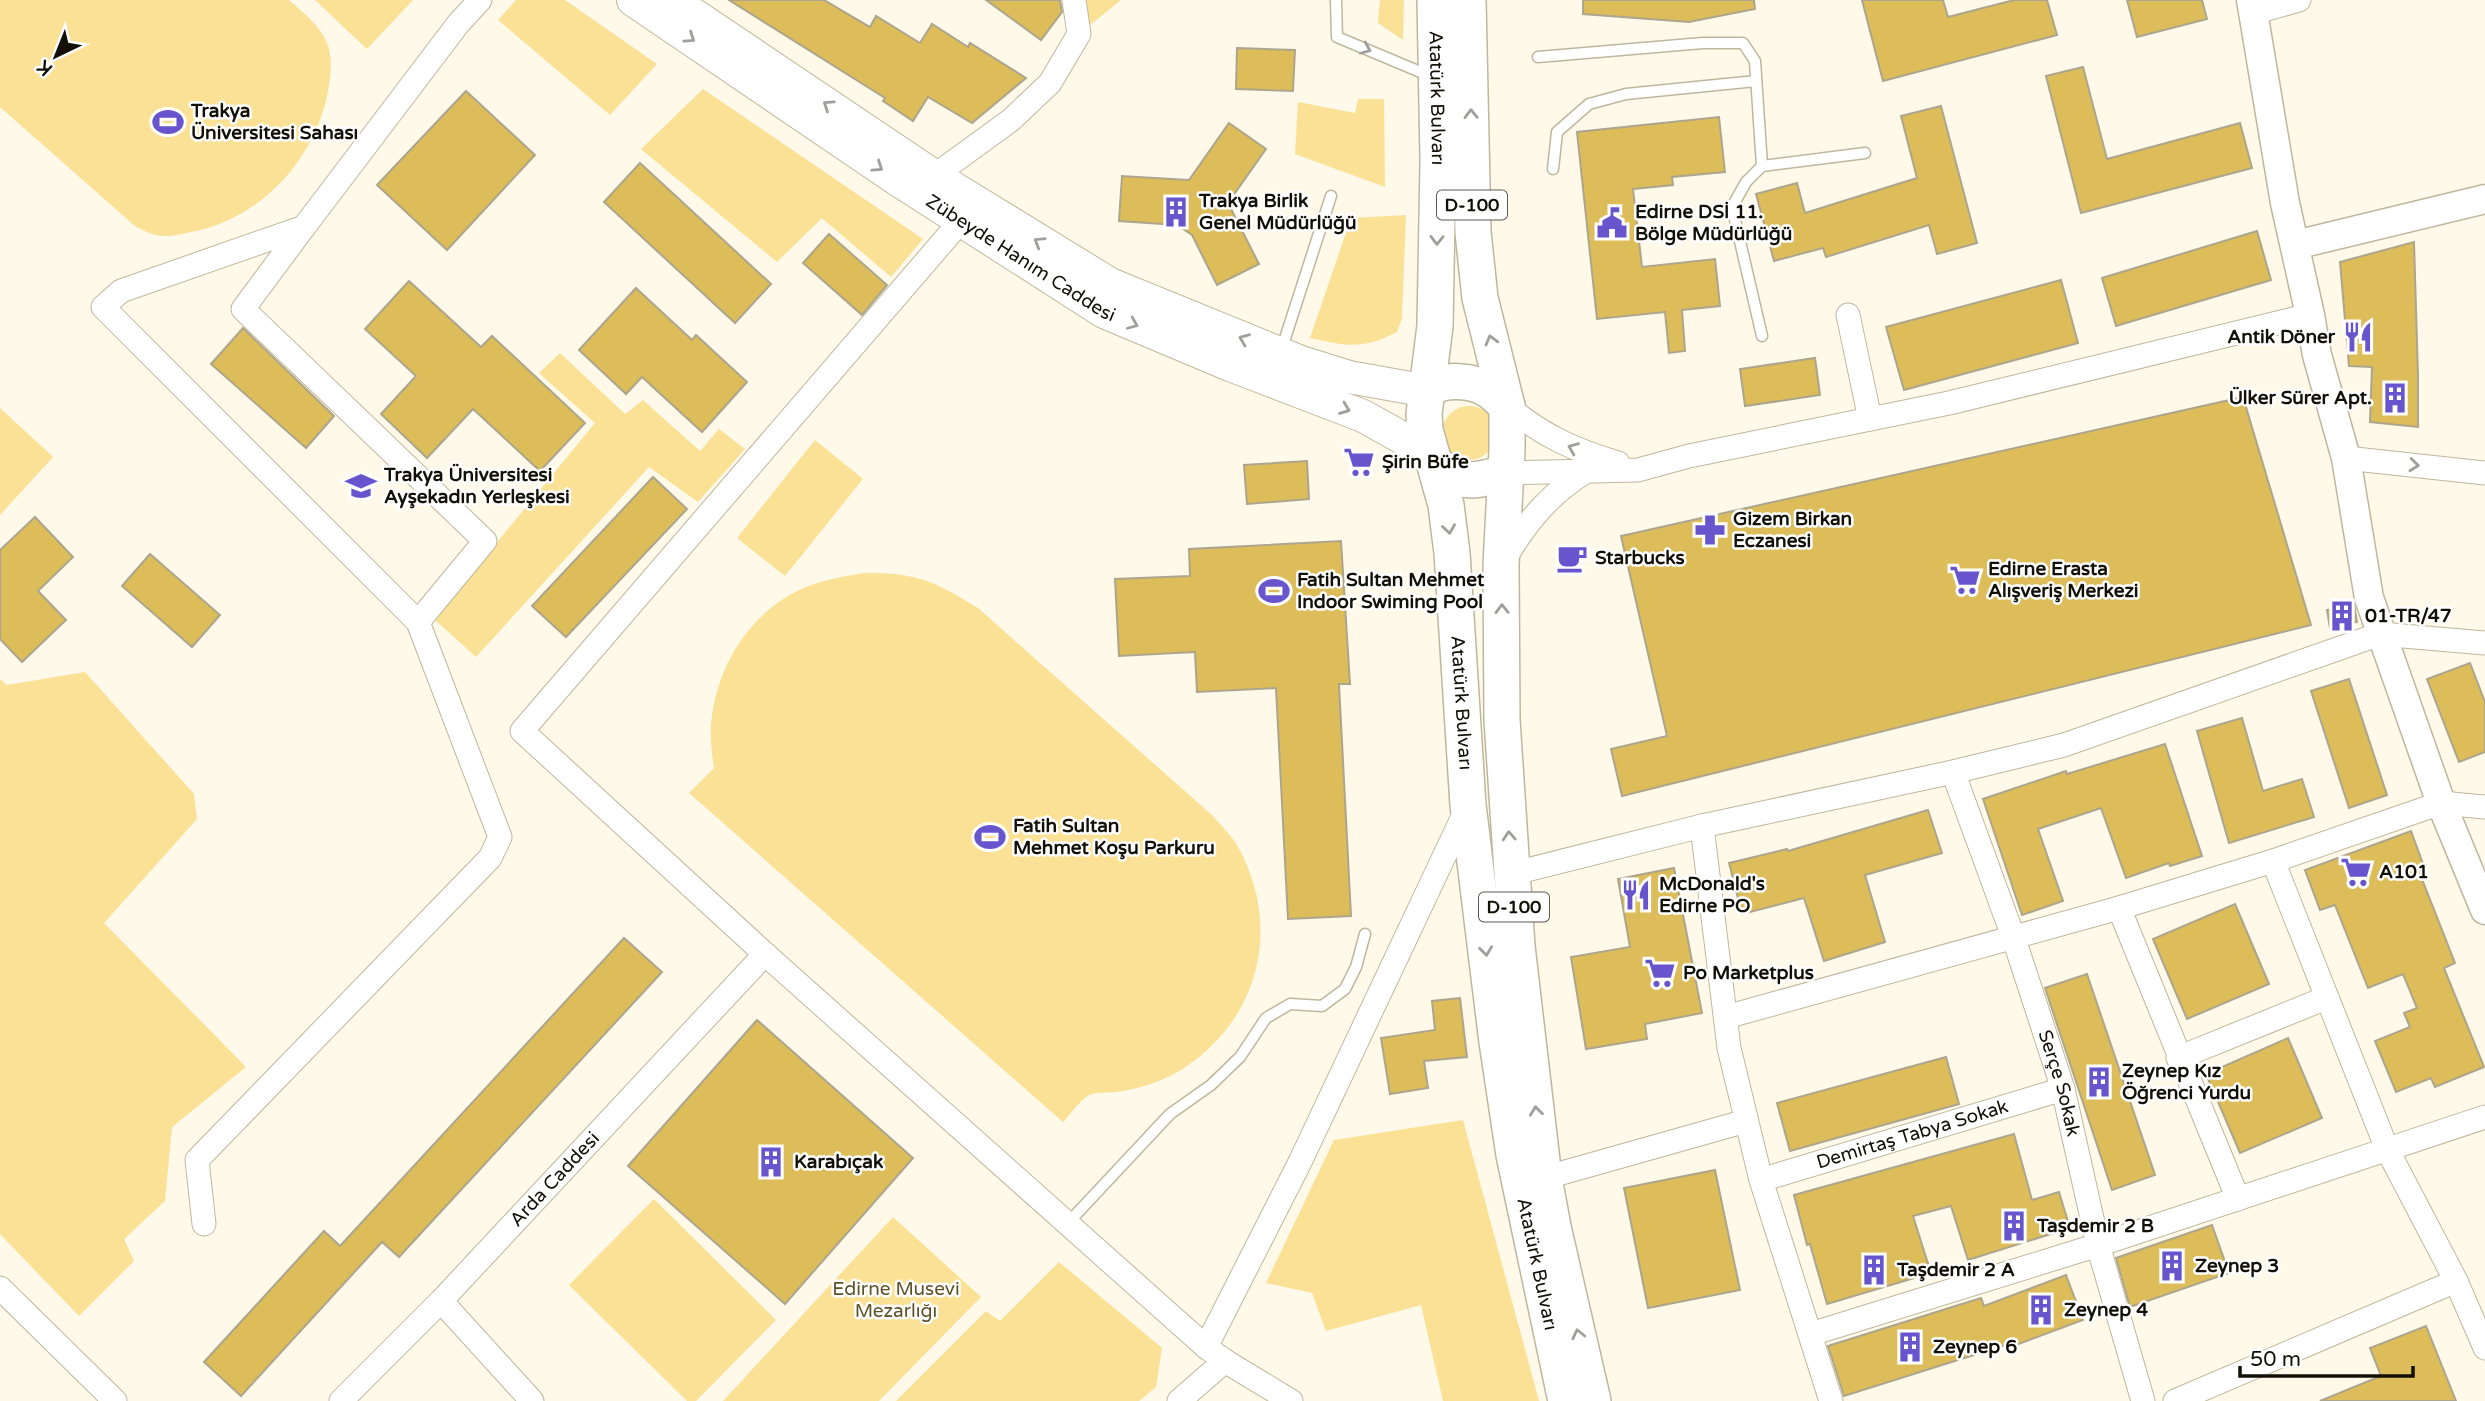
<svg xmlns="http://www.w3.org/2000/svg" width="2485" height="1401" font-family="'Varela Round',sans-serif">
<rect width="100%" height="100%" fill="#fef9e9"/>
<g fill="#fae195">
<path d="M 0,0 L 289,0 C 303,13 320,25 327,43 C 334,62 330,82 326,101 C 309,166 259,218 192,232 C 181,234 167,238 156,235 C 149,234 142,229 136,227 L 0,107 Z"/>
<polygon points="315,0 413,0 367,49"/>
<polygon points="516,0 565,0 657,64 610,115 498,20"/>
<polygon points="1085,0 1121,0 1085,29"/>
<polygon points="1380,0 1404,0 1403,40 1378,23"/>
<polygon points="703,89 923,239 891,277 822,218 777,262 641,149"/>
<polygon points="1358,99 1384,99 1385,187 1295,154 1298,102 1355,113"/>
<path d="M 1406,215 L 1402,318 L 1397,332 C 1362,350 1347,346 1310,338 L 1351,218 Z"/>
<polygon points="560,353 625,414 643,400 700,451 719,429 745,449 698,502 649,467 476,657 434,619 595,423 539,373"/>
<circle cx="1469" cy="433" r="27"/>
<polygon points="0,408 53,457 0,515"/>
<polygon points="815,440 863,479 785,576 737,538"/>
<path d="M 864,573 C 918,573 932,580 978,608 L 1213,816 C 1221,826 1231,835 1237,845 C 1283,926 1260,1020 1181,1070 C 1161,1082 1138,1089 1116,1092 C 1108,1093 1096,1092 1089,1095 C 1080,1100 1070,1115 1063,1122 L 689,793 L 714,768 C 712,754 710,739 711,725 C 716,669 746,617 797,591 C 817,581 841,577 864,573 Z"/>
<polygon points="85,672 194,794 197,819 104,923 246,1067 172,1127 165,1201 124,1239 134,1261 79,1316 0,1234 0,679 7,685"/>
<polygon points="1463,1120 1539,1401 1443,1401 1421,1305 1326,1331 1312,1293 1266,1283 1334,1140"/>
<polygon points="654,1199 776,1320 696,1401 687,1401 569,1285"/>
<polygon points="893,1217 981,1297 879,1401 723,1401"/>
<polygon points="1059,1262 1162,1348 1156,1387 1139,1401 896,1401 986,1311 1000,1321"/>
</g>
<g fill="#dcbd59" stroke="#ada58c" stroke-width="2">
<polygon points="729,0 824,0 870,27 876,16 920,43 932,24 968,47 970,43 1026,78 972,123 928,97 913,121 883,101 885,98"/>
<polygon points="986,0 1060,0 1062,12 1041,40"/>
<polygon points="1583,0 1754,0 1755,9 1689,22 1583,14"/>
<polygon points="1862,0 1943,0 1948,17 2014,0 2047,0 2057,35 1883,81"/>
<polygon points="2127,0 2202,0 2207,19 2137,37"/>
<polygon points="1237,48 1295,50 1293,91 1236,89"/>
<polygon points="2083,67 2107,159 2240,123 2252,168 2081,213 2046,76"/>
<polygon points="466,91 535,155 447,250 377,185"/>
<polygon points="1941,106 1977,243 1937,254 1929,225 1826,257 1823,248 1774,261 1756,194 1797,183 1805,213 1917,178 1901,116"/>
<polygon points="1719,117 1725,172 1672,177 1673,185 1633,189 1642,267 1715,259 1720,306 1682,310 1685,351 1669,353 1665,312 1597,319 1577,132"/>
<polygon points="1229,123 1266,149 1228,203 1259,264 1217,285 1192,235 1177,225 1119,221 1122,176 1189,180"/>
<polygon points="640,163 771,284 735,323 604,202"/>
<polygon points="2257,231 2271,280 2116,326 2102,278"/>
<polygon points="829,234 887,285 862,315 803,263"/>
<polygon points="2414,242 2418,376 2418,427 2370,422 2372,367 2349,366 2340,262"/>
<polygon points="2061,280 2078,343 1904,390 1886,327"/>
<polygon points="409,281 481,347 492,336 585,423 540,471 473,409 427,458 381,414 416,376 365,329"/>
<polygon points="636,288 692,340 696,335 747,382 702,432 642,377 626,394 579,350"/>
<polygon points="243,328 334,416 306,448 211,364"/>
<polygon points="1815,358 1820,395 1745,406 1740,369"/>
<polygon points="2243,397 2311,625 1622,796 1611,749 1667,736 1621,536"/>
<polygon points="1307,461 1309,499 1247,504 1244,465"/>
<polygon points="653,477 687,509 566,637 532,606"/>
<polygon points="35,517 73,557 38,591 66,620 22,662 0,639 0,550"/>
<polygon points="1341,541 1350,684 1339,684 1351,916 1288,919 1276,688 1197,692 1195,652 1119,656 1115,579 1190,576 1189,549"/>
<polygon points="150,554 220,615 192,647 122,586"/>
<polygon points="2354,605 2357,622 2330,628 2327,610"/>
<polygon points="2470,663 2485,702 2485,752 2459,762 2427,679"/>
<polygon points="2349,679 2387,795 2349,808 2311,691"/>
<polygon points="2242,718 2263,791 2302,779 2314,817 2229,843 2197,731"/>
<polygon points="2165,744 2202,856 2170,866 2169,863 2126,878 2101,808 2038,829 2063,901 2022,915 1983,799 2066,771 2067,774"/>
<polygon points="1928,810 1942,853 1865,875 1885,942 1824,961 1804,898 1742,914 1729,863 1787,849 1788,851"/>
<polygon points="2411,831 2426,872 2420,874 2455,963 2444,968 2484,1067 2435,1087 2431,1078 2396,1092 2375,1041 2410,1027 2404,1013 2417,1008 2403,974 2368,988 2335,905 2320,910 2305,870"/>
<polygon points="1674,868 1702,1013 1645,1024 1647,1039 1586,1049 1571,957 1630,947 1618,879"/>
<polygon points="2235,904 2269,984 2187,1019 2153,939"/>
<polygon points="624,938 662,972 399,1257 382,1242 241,1396 204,1362 324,1231 340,1246"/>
<polygon points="2087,974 2155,1175 2112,1190 2045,988"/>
<polygon points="1460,998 1467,1057 1424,1061 1428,1088 1390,1094 1381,1038 1435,1030 1432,1001"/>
<polygon points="757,1020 913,1158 785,1304 628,1166"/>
<polygon points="2288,1038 2322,1118 2240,1153 2206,1074"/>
<polygon points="1946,1057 1959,1104 1790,1151 1777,1103"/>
<polygon points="2014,1134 2032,1200 2059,1192 2070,1228 1968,1260 1951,1206 1913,1216 1931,1273 1827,1304 1810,1244 1807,1245 1794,1195"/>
<polygon points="1715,1170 1740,1290 1648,1308 1624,1188"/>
<polygon points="2212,1225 2229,1273 2130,1307 2116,1258"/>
<polygon points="2066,1275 2083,1320 2016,1345 2015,1342 1844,1396 1828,1346 1981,1298 1984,1306"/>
<polygon points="2426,1326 2456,1401 2320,1401 2381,1376 2370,1348"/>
</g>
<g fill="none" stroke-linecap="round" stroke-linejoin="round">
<g stroke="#bfb79d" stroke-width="13">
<g id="service">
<polyline points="1336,0 1337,37 1430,76"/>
<polyline points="1538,57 1703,43 1743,43 1755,61 1762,166"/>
<polyline points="1553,169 1557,132 1589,104 1626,94 1756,81"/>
<polyline points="1762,336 1732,207 1746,182 1762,166 1865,153"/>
<polyline points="1281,351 1331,196"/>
<polyline points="1067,1224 1170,1114 1211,1085 1240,1057 1266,1018 1290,1004 1322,1006 1345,989 1356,967 1365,934"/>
</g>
</g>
<g stroke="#bfb79d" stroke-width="25">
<g id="minor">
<polyline points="2253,13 2299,0"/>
<polyline points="934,176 1011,120 1050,83 1079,34 1074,0"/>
<polyline points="960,222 522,731 765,954 1206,1347 1225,1361 1291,1401"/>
<polyline points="304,227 243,309 485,541 418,622"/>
<polyline points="1848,315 1870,419"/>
<path d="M 1507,406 C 1543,436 1574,450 1618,463"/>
<polyline points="2346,458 2485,473"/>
<polyline points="1506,473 1638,470 1689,456 1949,403 2310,315"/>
<path d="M 1506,557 C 1527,521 1550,494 1585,472"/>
<path id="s1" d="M 1953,772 L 2014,939 L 2063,1089 L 2098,1245 L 2143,1401"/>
<polyline points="1702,826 1729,1048 1761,1180 1831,1401"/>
<polyline points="2273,861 2387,1149 2456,1281 2485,1348"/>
<polyline points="1511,874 1702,826 1953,772 2064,745 2380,634 2485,643"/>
<polyline points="2119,908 2238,1199"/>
<polyline points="1726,1017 2119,908 2273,861 2441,803 2485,807"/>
<polyline points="2178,1058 2326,998"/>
<polyline points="1544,1178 1746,1121"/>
<path id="s2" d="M 1761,1180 L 2063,1089"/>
<polyline points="204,1224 197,1160 490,858 500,837 418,622 103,307 121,291 304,227 458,24 480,0"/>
<polyline points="0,1288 115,1401"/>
<polyline points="441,1301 532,1401"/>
<polyline points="1811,1334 2098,1245 2485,1117"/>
<polyline points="1206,1347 1300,1162 1467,808"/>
<path id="s3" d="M 341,1401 L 441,1301 L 765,954"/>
<polyline points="1179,1401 1225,1361"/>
<polyline points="2175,1401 2456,1281"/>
</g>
</g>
<g stroke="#bfb79d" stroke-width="31">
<g id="tertiary">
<polyline points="2251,0 2285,203 2310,315 2317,355 2346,458 2369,598 2441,803 2485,910"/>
<polyline points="2295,245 2485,199"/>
</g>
</g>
<g stroke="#bfb79d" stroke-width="34">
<g id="secondary">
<path id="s4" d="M 633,0 L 898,180 L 1104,312 L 1230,365 L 1363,416 L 1408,441 L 1434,462"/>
<polyline points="672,0 934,176 1110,284 1301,362 1349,377 1427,391"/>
</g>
</g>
<g stroke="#bfb79d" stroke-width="38">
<g id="primary">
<path id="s5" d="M 1435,0 L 1438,161 L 1435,326 L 1424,414 L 1425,430 L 1446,505 L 1452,553 L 1468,805 L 1497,1042 L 1514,1155 L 1566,1401"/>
<polyline points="1468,0 1473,232 1480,298 1507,406 1507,450 1501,565 1502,720 1517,946 1544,1178 1553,1227 1593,1401"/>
<path d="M 1427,391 C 1442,377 1474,380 1490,391 C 1496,395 1501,401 1507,406"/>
<path d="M 1434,462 C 1461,487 1474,481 1506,473"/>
</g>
</g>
<use href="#service" stroke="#fff" stroke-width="10"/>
<use href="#minor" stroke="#fff" stroke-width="23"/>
<use href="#tertiary" stroke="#fff" stroke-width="28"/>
<use href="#secondary" stroke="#fff" stroke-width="32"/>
<use href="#primary" stroke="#fff" stroke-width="35"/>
</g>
<defs><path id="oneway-chevron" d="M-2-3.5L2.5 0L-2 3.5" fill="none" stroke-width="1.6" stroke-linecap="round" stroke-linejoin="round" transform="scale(1.75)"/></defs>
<g stroke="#a19f9c">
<use href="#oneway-chevron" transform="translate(690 38) rotate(34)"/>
<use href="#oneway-chevron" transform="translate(1366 49) rotate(23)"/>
<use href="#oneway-chevron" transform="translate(828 105) rotate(-146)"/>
<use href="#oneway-chevron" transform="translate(1471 114) rotate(-91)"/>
<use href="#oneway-chevron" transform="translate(878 167) rotate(34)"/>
<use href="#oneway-chevron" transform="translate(1437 240) rotate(91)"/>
<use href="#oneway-chevron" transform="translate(1039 242) rotate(-148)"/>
<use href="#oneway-chevron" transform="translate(1133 324) rotate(23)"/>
<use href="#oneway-chevron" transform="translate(1244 339) rotate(-158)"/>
<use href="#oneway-chevron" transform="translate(1491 340) rotate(-105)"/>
<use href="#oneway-chevron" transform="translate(1345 409) rotate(21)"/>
<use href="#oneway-chevron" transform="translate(1573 448) rotate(-158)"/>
<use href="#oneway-chevron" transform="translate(2414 465) rotate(6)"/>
<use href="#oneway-chevron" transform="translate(1449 529) rotate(82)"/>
<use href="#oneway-chevron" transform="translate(1502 609) rotate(-91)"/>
<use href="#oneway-chevron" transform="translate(1509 836) rotate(-94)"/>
<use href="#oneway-chevron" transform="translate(1486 951) rotate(83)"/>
<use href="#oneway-chevron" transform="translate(1536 1111) rotate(-97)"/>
<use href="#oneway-chevron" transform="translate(1578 1334) rotate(-103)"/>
</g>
<defs>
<g id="stadium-bare" transform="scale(2.415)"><path d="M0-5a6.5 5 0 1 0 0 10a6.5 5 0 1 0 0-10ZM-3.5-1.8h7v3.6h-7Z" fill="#6855ce" stroke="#fff" stroke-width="2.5" paint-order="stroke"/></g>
<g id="building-bare" transform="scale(2.415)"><path d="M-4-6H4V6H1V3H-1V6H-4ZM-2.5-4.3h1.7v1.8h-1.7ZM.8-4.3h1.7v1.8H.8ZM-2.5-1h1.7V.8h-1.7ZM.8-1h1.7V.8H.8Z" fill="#6855ce" stroke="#fff" stroke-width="2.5" paint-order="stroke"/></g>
<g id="civic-bare" transform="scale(2.415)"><path d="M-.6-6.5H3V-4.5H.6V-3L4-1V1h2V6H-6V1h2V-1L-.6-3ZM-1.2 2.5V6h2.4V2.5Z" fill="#6855ce" stroke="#fff" stroke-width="2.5" paint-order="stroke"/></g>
<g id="restaurant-bare" transform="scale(2.415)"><path d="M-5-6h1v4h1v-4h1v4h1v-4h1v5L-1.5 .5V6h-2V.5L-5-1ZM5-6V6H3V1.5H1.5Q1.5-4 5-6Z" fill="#6855ce" stroke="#fff" stroke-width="2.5" paint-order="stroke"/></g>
<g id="supermarket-bare" transform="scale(2.415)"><path d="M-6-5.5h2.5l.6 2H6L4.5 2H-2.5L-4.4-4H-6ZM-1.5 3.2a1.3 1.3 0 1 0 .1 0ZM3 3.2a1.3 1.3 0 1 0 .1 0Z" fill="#6855ce" stroke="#fff" stroke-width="2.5" paint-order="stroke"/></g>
<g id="university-bare" transform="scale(2.415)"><path d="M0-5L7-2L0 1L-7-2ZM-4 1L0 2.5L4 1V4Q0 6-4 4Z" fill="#6855ce" stroke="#fff" stroke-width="2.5" paint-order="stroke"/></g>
<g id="pharmacy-bare" transform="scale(2.415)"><path d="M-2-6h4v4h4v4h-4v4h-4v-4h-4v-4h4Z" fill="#6855ce" stroke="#fff" stroke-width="2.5" paint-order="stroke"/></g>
<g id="cafe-bare" transform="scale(2.415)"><path d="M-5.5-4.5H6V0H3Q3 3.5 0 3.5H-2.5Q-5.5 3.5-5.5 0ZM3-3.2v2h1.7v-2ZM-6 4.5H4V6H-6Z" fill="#6855ce" stroke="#fff" stroke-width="2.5" paint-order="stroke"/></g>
</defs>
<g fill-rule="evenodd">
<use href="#stadium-bare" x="168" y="122"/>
<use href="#building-bare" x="1176" y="212"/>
<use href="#civic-bare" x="1612" y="223"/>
<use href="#restaurant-bare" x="2358" y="337"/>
<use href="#building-bare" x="2395" y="398"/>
<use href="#supermarket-bare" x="1359" y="462"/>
<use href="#university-bare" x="361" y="486"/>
<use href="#pharmacy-bare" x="1710" y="530"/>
<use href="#cafe-bare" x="1572" y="558"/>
<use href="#supermarket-bare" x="1965" y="580"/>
<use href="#stadium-bare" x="1274" y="591"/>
<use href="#building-bare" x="2342" y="616"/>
<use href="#stadium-bare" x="990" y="837"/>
<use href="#supermarket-bare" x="2356" y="872"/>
<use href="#restaurant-bare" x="1636" y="895"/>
<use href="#supermarket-bare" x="1660" y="973"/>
<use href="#building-bare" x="2099" y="1082"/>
<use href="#building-bare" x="771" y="1162"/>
<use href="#building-bare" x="2014" y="1226"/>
<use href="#building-bare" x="2172" y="1266"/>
<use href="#building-bare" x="1874" y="1270"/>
<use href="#building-bare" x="2041" y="1310"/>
<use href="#building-bare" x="1910" y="1347"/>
</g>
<g text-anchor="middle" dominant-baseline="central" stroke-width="5" stroke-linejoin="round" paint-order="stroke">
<g fill="#fff" stroke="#5a5851" stroke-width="2">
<rect x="1437" y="190.5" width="70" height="29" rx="5"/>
<rect x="1479" y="892.5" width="70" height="29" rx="5"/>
</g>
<g font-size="18" font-weight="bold" fill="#131007">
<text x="1472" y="205">D-100</text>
<text x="1514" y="907">D-100</text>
</g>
<g font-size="19" fill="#131007" stroke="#fff">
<text stroke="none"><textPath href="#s5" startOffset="98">Atatürk Bulvarı</textPath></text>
<text stroke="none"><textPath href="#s4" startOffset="466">Zübeyde Hanım Caddesi</textPath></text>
<text stroke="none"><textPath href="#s5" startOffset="707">Atatürk Bulvarı</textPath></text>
<text stroke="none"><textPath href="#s1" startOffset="329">Serçe Sokak</textPath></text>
<text stroke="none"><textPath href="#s2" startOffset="158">Demirtaş Tabya Sokak</textPath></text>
<text stroke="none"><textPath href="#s3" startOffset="308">Arda Caddesi</textPath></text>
<text stroke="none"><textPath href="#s5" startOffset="1274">Atatürk Bulvarı</textPath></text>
</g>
<g font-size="19" font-weight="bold" fill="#131007" stroke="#fff" text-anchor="start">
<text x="191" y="111">Trakya<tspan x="191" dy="22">Üniversitesi Sahası</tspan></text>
<text x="1199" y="201">Trakya Birlik<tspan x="1199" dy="22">Genel Müdürlüğü</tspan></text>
<text x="1635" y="212">Edirne DSİ 11.<tspan x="1635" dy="22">Bölge Müdürlüğü</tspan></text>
<text x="2335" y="337" text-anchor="end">Antik Döner</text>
<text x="2372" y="398" text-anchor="end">Ülker Sürer Apt.</text>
<text x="1382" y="462">Şirin Büfe</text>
<text x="384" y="475">Trakya Üniversitesi<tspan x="384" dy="22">Ayşekadın Yerleşkesi</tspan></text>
<text x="1733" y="519">Gizem Birkan<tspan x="1733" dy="22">Eczanesi</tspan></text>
<text x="1595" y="558">Starbucks</text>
<text x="1988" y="569">Edirne Erasta<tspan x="1988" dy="22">Alışveriş Merkezi</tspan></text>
<text x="1297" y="580">Fatih Sultan Mehmet<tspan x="1297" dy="22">Indoor Swiming Pool</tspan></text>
<text x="2365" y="616">01-TR/47</text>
<text x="1013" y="826">Fatih Sultan<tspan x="1013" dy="22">Mehmet Koşu Parkuru</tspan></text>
<text x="2379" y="872">A101</text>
<text x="1659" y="884">McDonald's<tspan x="1659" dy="22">Edirne PO</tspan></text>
<text x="1683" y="973">Po Marketplus</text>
<text x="2122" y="1071">Zeynep Kız<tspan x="2122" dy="22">Öğrenci Yurdu</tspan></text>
<text x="794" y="1162">Karabıçak</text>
<text x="2037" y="1226">Taşdemir 2 B</text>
<text x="2195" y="1266">Zeynep 3</text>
<text x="1897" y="1270">Taşdemir 2 A</text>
<text x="2064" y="1310">Zeynep 4</text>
<text x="1933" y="1347">Zeynep 6</text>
</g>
<g font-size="19" fill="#5e5127" stroke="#fff">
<text x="896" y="1289">Edirne Musevi<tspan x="896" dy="22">Mezarlığı</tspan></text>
</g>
</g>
<g transform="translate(56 56) rotate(223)" stroke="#ffffff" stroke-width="5" paint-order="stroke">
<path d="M0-5L12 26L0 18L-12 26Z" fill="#131007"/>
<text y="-10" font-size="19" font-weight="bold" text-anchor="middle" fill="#131007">K</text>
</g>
<path d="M2240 1366v10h173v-10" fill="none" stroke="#131007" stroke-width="3.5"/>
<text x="2250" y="1366" font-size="21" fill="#131007" stroke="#ffffff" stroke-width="5" paint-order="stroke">50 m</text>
</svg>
